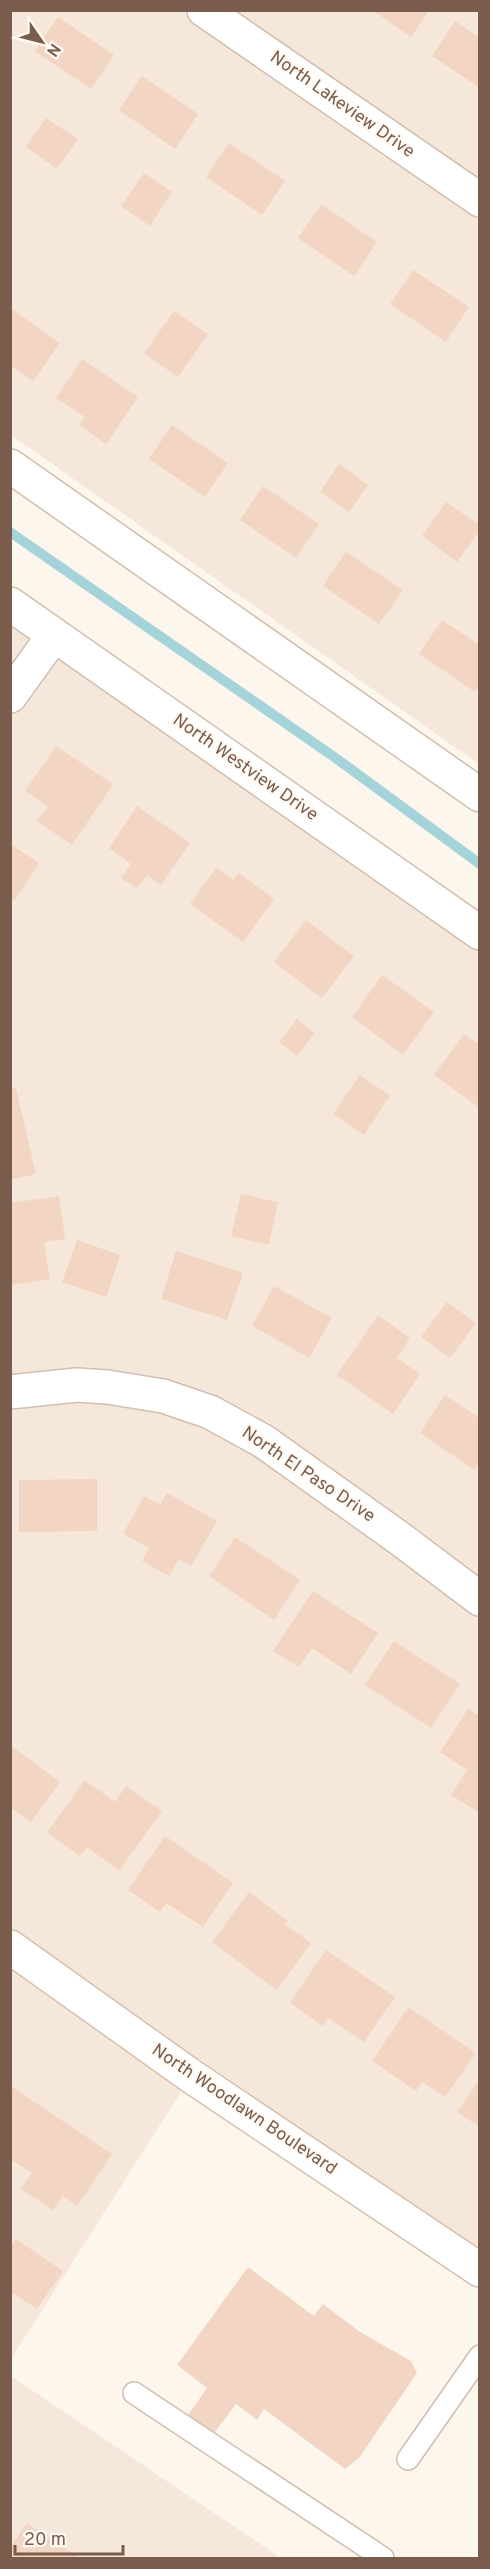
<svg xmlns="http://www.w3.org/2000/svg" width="490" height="2569" font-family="Overpass,sans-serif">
<rect width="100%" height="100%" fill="#fdf6ec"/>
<g fill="#f5e8da">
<polygon points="11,11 479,11 479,764 11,435"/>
<polygon points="11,604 480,921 479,2277 191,2076 11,2359"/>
<polygon points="11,2376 281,2558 11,2558"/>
</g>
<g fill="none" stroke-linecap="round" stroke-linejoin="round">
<polyline stroke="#a5d3da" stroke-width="10" points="10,532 337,759 480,864"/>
</g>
<g fill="#f3d5c3">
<polygon points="372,10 429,10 411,37"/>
<polygon points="58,17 114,55 91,89 35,51"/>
<polygon points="455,21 480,38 480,88 432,56"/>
<polygon points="142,76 198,114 175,149 119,110"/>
<polygon points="46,118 78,139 57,169 26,147"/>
<polygon points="229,143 285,181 262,215 206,177"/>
<polygon points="144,173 172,192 150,226 121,206"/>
<polygon points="321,204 377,242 354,276 298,238"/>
<polygon points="413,270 469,307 446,342 390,304"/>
<polygon points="10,308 60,343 33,381 10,365"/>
<polygon points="174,311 208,334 178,377 144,353"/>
<polygon points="82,359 138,397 106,444 79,425 85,417 56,398"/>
<polygon points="172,425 228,463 205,497 149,459"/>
<polygon points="339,464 368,485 349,512 320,492"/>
<polygon points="263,486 319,524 296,558 240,520"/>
<polygon points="446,502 480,525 480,530 457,562 422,536"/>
<polygon points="346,552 403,590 379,624 323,586"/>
<polygon points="442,620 480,645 480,685 475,692 419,654"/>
<polygon points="56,746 113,784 72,845 37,821 48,806 25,791"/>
<polygon points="137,806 190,843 161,885 147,875 137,888 121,878 131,864 109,848"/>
<polygon points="10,844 39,863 14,901 10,898"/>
<polygon points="216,868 233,880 239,873 274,899 243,942 190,904"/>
<polygon points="306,920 354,956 322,998 274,962"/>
<polygon points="382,975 434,1012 403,1055 352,1017"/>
<polygon points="297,1019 315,1033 297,1056 279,1042"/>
<polygon points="464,1034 480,1045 480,1108 434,1075"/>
<polygon points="360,1075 390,1096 364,1135 333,1114"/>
<polygon points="16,1088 36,1174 10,1180 10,1089"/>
<polygon points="241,1194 278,1202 269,1245 231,1236"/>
<polygon points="59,1196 65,1239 44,1242 50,1279 10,1285 10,1203"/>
<polygon points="77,1240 120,1255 106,1297 62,1282"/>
<polygon points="176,1251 243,1273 227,1320 161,1299"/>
<polygon points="274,1286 332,1318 309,1358 252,1326"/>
<polygon points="447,1302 476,1323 450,1358 421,1337"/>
<polygon points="378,1315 410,1338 397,1358 420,1374 393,1414 337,1375"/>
<polygon points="445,1395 480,1418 480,1461 474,1470 420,1433"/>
<polygon points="97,1479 97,1531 19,1532 19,1480"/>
<polygon points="167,1493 217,1521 191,1566 179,1559 169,1576 142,1561 149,1548 123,1534 144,1496 160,1505"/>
<polygon points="235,1537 300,1580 274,1620 209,1576"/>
<polygon points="313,1591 378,1633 351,1674 312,1648 299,1667 273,1651"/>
<polygon points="394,1641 460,1684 431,1728 365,1685"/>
<polygon points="468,1709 480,1716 480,1813 451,1795 467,1770 440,1752"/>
<polygon points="10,1745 60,1782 31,1822 10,1807"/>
<polygon points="85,1780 115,1802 126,1786 162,1811 119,1871 87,1847 80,1856 47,1832"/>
<polygon points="165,1836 233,1883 203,1927 166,1903 160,1912 128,1890"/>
<polygon points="249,1892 288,1921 285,1924 311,1943 277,1990 212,1942"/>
<polygon points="326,1950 395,1997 364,2042 328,2018 323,2026 290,2003"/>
<polygon points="408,2007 476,2053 445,2097 422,2082 416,2091 372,2061"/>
<polygon points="480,2078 480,2127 457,2112"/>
<polygon points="12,2087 112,2154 77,2206 63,2196 53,2210 21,2189 32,2173 10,2159"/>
<polygon points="16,2239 63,2271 37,2309 10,2291 10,2248"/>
<polygon points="248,2267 314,2316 323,2304 360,2332 411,2361 417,2373 359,2458 345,2469 264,2409 257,2420 236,2404 211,2437 186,2418 207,2388 177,2365"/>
<polygon points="27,2523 80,2558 10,2558 10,2548"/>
</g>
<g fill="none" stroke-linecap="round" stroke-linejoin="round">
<g stroke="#d1beb0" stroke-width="24">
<g id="lane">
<polyline points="134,2393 383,2558"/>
<polyline points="408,2459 480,2356"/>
</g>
</g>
<g stroke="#d1beb0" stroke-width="36">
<g id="street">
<polyline points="204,10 480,200"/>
<polyline points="10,466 480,795"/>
<polyline points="10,604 480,933"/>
<polyline points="10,696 54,635"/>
<polyline points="10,1392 77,1385 107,1387 163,1396 210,1412 263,1441 399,1538 480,1599"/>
</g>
</g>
<g stroke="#d6c0b0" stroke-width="36">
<polyline id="secondary" points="10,1947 191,2076 480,2270"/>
</g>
<use href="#lane" stroke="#fff" stroke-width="21"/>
<use href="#street" stroke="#fff" stroke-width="33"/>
<use href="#secondary" stroke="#fff" stroke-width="33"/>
</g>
<g text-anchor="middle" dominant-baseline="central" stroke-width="4.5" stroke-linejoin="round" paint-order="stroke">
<g font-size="18" fill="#7a5c4d" stroke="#fffaf3">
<text transform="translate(342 105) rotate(35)">North Lakeview Drive</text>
<text transform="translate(245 768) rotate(35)">North Westview Drive</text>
<text transform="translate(308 1475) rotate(34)">North El Paso Drive</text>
<text transform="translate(244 2110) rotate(34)">North Woodlawn Boulevard</text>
</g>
</g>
<rect width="490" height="2569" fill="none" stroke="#7a5c4d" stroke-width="24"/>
<g transform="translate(42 42) rotate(125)" stroke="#fffaf3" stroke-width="4.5" paint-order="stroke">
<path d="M0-4.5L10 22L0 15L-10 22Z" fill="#7a5c4d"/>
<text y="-9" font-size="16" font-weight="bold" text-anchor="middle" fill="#7a5c4d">N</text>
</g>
<path d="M15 2545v9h108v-9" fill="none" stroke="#7a5c4d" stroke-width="3"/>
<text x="24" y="2545" font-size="18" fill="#7a5c4d" stroke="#fffaf3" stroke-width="4.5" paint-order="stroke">20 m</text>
</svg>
